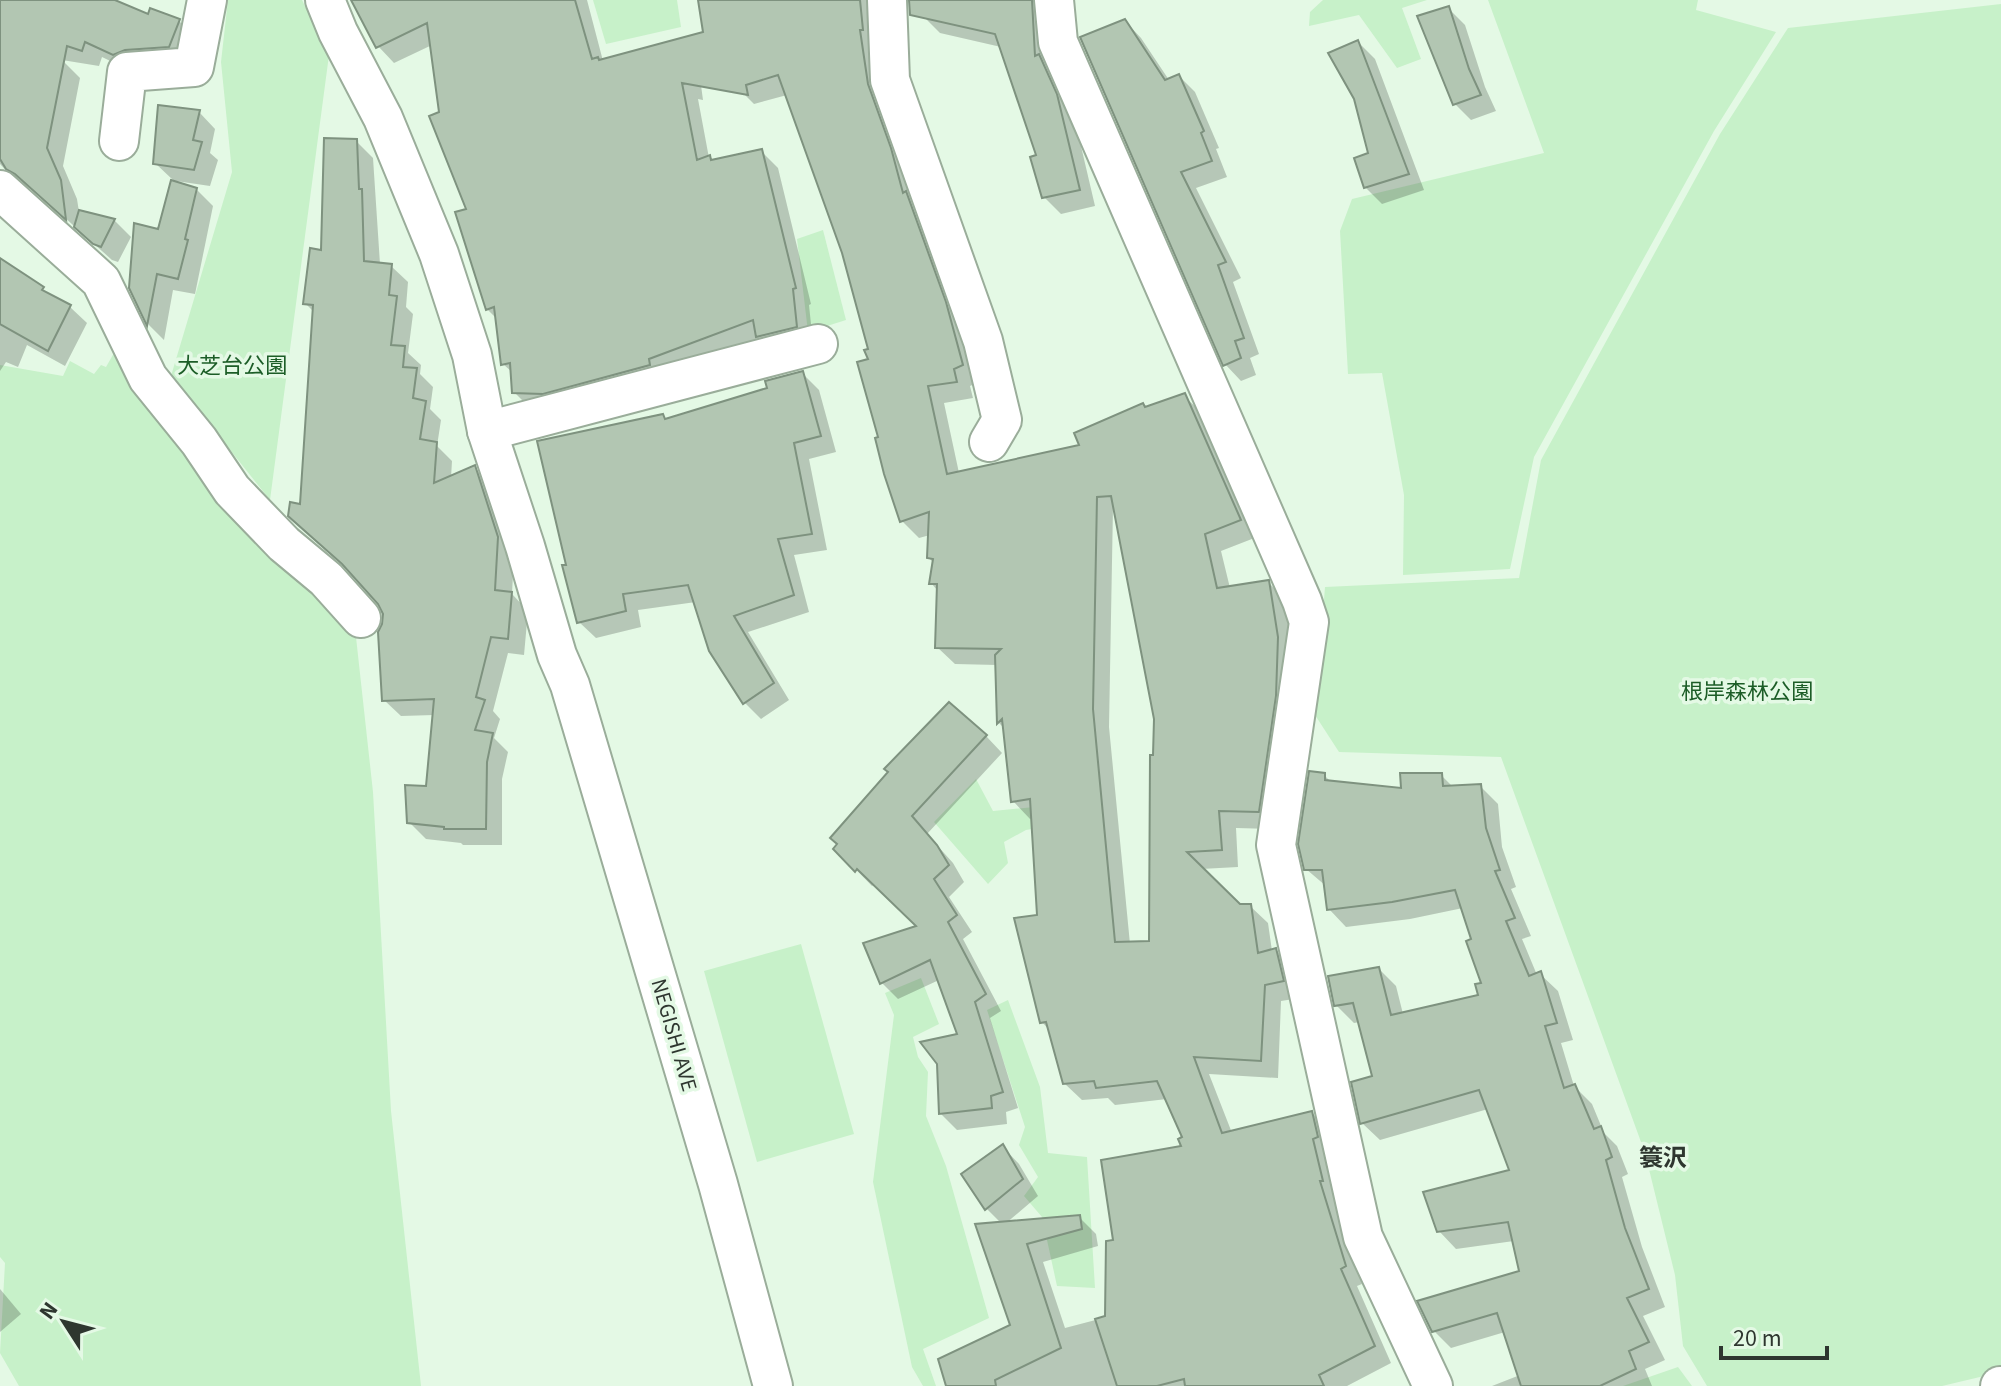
<svg xmlns="http://www.w3.org/2000/svg" width="2001" height="1386" font-family="'Source Sans 3','Noto Sans JP',sans-serif">
<rect width="100%" height="100%" fill="#e4f9e5"/>
<g fill="#c7f1c9">
<polygon points="228,0 302,0 329,55 270,500 171,376 232,172 221,62"/>
<polygon points="593,0 677,0 681,27 606,44"/>
<polygon points="1323,0 1427,0 1402,8 1421,59 1397,68 1359,15 1309,26 1310,12"/>
<polygon points="1488,0 1698,0 1696,10 1776,32 1714,131 1534,457 1510,569 1403,575 1404,495 1382,373 1348,374 1340,231 1352,199 1544,153"/>
<polygon points="2001,4 2001,1372 1942,1386 1707,1386 1683,1346 1675,1275 1645,1153 1501,757 1339,752 1315,715 1325,587 1519,578 1541,460 1720,134 1788,28"/>
<polygon points="823,230 846,320 808,332 797,239"/>
<polygon points="114,353 130,360 355,628 373,792 391,1111 421,1386 19,1386 0,1353 5,1263 0,1257 0,365 63,376 70,361 94,374 101,365 106,367"/>
<polygon points="976,779 993,811 1066,804 1066,823 1026,830 1004,842 1008,863 988,884 934,822"/>
<polygon points="801,944 854,1134 757,1162 704,971"/>
<polygon points="921,978 939,1024 913,1037 918,1057 928,1072 926,1116 946,1166 989,1318 923,1349 936,1386 923,1386 912,1367 873,1182 894,1015 885,993"/>
<polygon points="1008,1000 1040,1087 1048,1153 1087,1157 1095,1288 1057,1286 1042,1217 1024,1196 1038,1177 1019,1145 1025,1127 987,1010"/>
<polygon points="1678,1367 1692,1386 1623,1386"/>
</g>
<g fill="#0003" fill-rule="evenodd">
<polygon points="33,0 115,0 150,17 179,21 196,38 185,63 131,71 102,57 99,66 62,60 80,78 63,166 77,199 79,212 114,220 131,237 118,262 112,260 34,190 20,185 0,164 0,65"/>
<polygon points="353,0 587,0 603,61 697,56 703,100 698,99 709,158 713,162 761,151 778,168 811,304 809,305 813,343 531,409 514,392 513,373 503,364 497,319 487,309 468,211 441,113 432,45 394,63 378,46"/>
<path d="M 786,0 L 871,0 L 979,382 L 970,386 L 973,398 L 944,403 L 959,473 L 1081,446 L 1143,405 L 1147,409 L 1184,396 L 1202,413 L 1257,537 L 1221,551 L 1230,588 L 1268,582 L 1285,599 L 1294,655 L 1275,829 L 1236,828 L 1238,867 L 1201,869 L 1239,906 L 1250,906 L 1268,923 L 1272,951 L 1276,950 L 1293,968 L 1300,998 L 1281,1001 L 1278,1078 L 1209,1074 L 1232,1133 L 1312,1113 L 1329,1130 L 1336,1199 L 1362,1284 L 1357,1286 L 1391,1363 L 1347,1386 L 949,1386 L 1012,1326 L 1002,1224 L 987,1209 L 963,1174 L 1003,1147 L 1019,1164 L 1038,1196 L 1005,1224 L 1079,1217 L 1096,1234 L 1098,1246 L 1043,1262 L 1065,1328 L 1107,1317 L 1115,1242 L 1183,1148 L 1184,1138 L 1167,1099 L 1115,1105 L 1108,1098 L 1082,1100 L 1064,1083 L 1050,1031 L 1042,1022 L 1033,818 L 1030,819 L 1013,801 L 1005,729 L 999,723 L 997,665 L 955,664 L 937,647 L 938,591 L 931,583 L 934,563 L 929,558 L 930,535 L 919,538 L 902,521 L 881,439 L 870,351 L 844,253 L 787,95 L 754,104 L 737,87 ZM 1113,507 L 1156,719 L 1151,943 L 1130,944 L 1109,727 Z"/>
<polygon points="921,0 1038,0 1073,112 1095,206 1061,214 1044,197 1038,156 1001,47 940,33 923,16"/>
<polygon points="1449,9 1465,25 1485,87 1496,111 1471,120 1454,103"/>
<polygon points="1125,21 1141,38 1169,80 1179,76 1195,92 1219,148 1216,149 1227,177 1196,188 1241,278 1233,282 1259,354 1250,358 1256,375 1241,381 1225,364"/>
<polygon points="1358,42 1375,59 1424,190 1382,204 1365,187 1370,154"/>
<polygon points="199,112 215,129 210,153 218,160 210,186 176,181 176,183 196,189 213,206 195,294 173,290 164,340 149,325 131,287 160,231 173,180 155,163"/>
<polygon points="356,141 373,158 380,264 391,266 408,282 406,307 413,314 408,353 421,365 420,374 433,387 430,409 441,420 437,446 452,461 451,478 475,468 491,484 514,555 512,594 528,611 524,655 508,653 493,711 500,719 494,738 508,752 502,779 502,845 463,845 461,843 426,839 409,822 428,788 434,715 401,716 384,700 385,614 380,603 302,506 314,312 305,303"/>
<polygon points="0,263 70,307 87,323 65,366 27,345 18,367 6,362 0,371"/>
<polygon points="802,373 819,390 836,452 809,459 827,550 794,555 809,612 748,632 789,700 761,719 745,703 696,602 638,610 641,627 596,638 579,622 568,566 663,417 667,421 769,390"/>
<polygon points="986,736 1002,753 927,834 953,863 964,882 949,897 972,932 963,939 1001,1011 990,1018 1018,1108 1006,1112 1007,1124 957,1130 941,1114 960,1035 939,980 898,999 882,983 866,944 919,927 875,883 872,886 836,849"/>
<polygon points="1324,775 1331,782 1403,790 1441,775 1454,788 1480,786 1498,804 1502,847 1516,887 1511,889 1531,936 1522,939 1537,975 1540,974 1558,991 1573,1040 1561,1043 1574,1086 1592,1104 1604,1133 1617,1146 1628,1174 1622,1177 1642,1247 1665,1307 1643,1316 1665,1360 1645,1369 1652,1386 1492,1386 1520,1375 1505,1332 1451,1348 1434,1331 1522,1273 1514,1241 1456,1249 1439,1231 1512,1172 1488,1109 1380,1140 1362,1123 1375,1077 1360,1022 1354,1023 1336,1005 1379,969 1396,986 1403,1014 1481,997 1483,984 1463,908 1410,919 1346,927 1329,909 1326,886 1306,869"/>
<polygon points="0,1289 21,1314 0,1332"/>
</g>
<g fill="#b2c6b2" stroke="#7e927f" stroke-width="2" fill-rule="evenodd">
<polygon points="0,0 115,0 148,14 150,8 180,19 169,47 125,50 113,55 85,42 82,51 67,46 47,148 61,180 66,220 15,174 6,169 0,159"/>
<path d="M 351,0 L 575,0 L 592,59 L 598,57 L 599,60 L 703,32 L 698,0 L 860,0 L 863,30 L 860,30 L 868,84 L 891,148 L 903,193 L 906,191 L 946,302 L 963,365 L 954,369 L 957,382 L 928,386 L 947,474 L 1079,445 L 1074,433 L 1143,403 L 1145,407 L 1185,393 L 1241,520 L 1205,534 L 1217,588 L 1269,580 L 1278,637 L 1276,696 L 1259,812 L 1219,811 L 1222,850 L 1187,852 L 1240,904 L 1251,904 L 1258,953 L 1276,948 L 1284,981 L 1265,985 L 1261,1061 L 1194,1057 L 1222,1133 L 1312,1111 L 1318,1137 L 1313,1139 L 1323,1181 L 1320,1181 L 1346,1266 L 1341,1269 L 1375,1346 L 1319,1375 L 1324,1386 L 1185,1386 L 1184,1379 L 1157,1386 L 1117,1386 L 1095,1319 L 1105,1316 L 1106,1241 L 1113,1240 L 1101,1160 L 1181,1146 L 1178,1139 L 1182,1137 L 1157,1081 L 1096,1088 L 1094,1081 L 1063,1084 L 1046,1022 L 1040,1023 L 1014,918 L 1037,915 L 1030,799 L 1011,802 L 1002,719 L 997,724 L 995,655 L 1001,649 L 935,648 L 937,584 L 929,584 L 933,559 L 927,558 L 929,512 L 900,522 L 884,474 L 875,438 L 878,437 L 857,362 L 868,359 L 864,350 L 868,349 L 842,253 L 778,75 L 746,85 L 748,95 L 682,83 L 697,160 L 710,155 L 711,160 L 762,149 L 796,288 L 793,289 L 797,327 L 756,337 L 753,320 L 649,359 L 650,365 L 543,394 L 512,393 L 510,363 L 501,365 L 494,307 L 486,310 L 455,212 L 466,209 L 429,116 L 439,112 L 427,23 L 376,48 ZM 1111,496 L 1154,719 L 1153,755 L 1150,755 L 1149,941 L 1115,942 L 1093,709 L 1097,497 Z"/>
<polygon points="909,0 1032,0 1035,56 1039,54 1057,94 1080,190 1042,198 1030,157 1036,155 995,34 910,15"/>
<polygon points="1449,6 1469,69 1481,95 1453,105 1417,16"/>
<polygon points="1125,19 1165,80 1179,74 1204,131 1201,133 1212,161 1181,172 1226,262 1218,265 1244,338 1235,341 1241,358 1223,366 1080,37"/>
<polygon points="1358,40 1409,174 1364,188 1354,158 1368,153 1354,99 1328,53"/>
<polygon points="158,105 200,110 193,140 202,142 194,170 153,164"/>
<polygon points="324,138 357,139 359,189 362,189 364,261 392,264 389,295 397,296 391,345 405,346 403,367 417,368 413,398 426,401 420,439 437,442 434,483 475,465 498,537 495,590 512,592 508,639 491,637 476,697 485,700 475,730 493,733 487,762 486,829 444,829 444,827 407,823 405,785 426,786 434,699 382,701 378,632 382,624 383,614 378,604 342,564 288,516 290,502 300,504 313,305 303,304 310,248 321,250"/>
<polygon points="171,180 197,188 185,239 188,240 178,279 157,274 147,326 129,288 134,223 158,229"/>
<polygon points="79,210 115,219 101,247 93,244 74,227"/>
<polygon points="0,258 44,287 42,290 71,305 48,351 0,324"/>
<polygon points="803,371 821,436 794,443 812,534 778,539 794,595 734,616 774,683 743,704 709,651 688,585 623,594 626,611 577,623 562,565 566,565 537,441 663,414 665,419 767,388 765,381"/>
<polygon points="949,702 987,735 912,816 937,845 949,865 934,879 957,915 948,922 986,994 975,1002 1003,1092 991,1096 992,1108 939,1114 937,1064 920,1042 957,1034 930,960 880,984 863,943 916,926 857,869 855,872 833,849 837,844 830,838 888,772 884,769"/>
<polygon points="1309,771 1325,773 1325,780 1401,788 1400,773 1442,773 1443,786 1481,784 1486,828 1500,870 1495,871 1515,918 1506,921 1529,976 1541,971 1557,1023 1545,1026 1564,1088 1575,1084 1594,1129 1601,1126 1612,1157 1606,1160 1625,1228 1649,1289 1627,1298 1649,1342 1629,1351 1636,1369 1600,1386 1521,1386 1497,1313 1432,1332 1417,1301 1519,1271 1508,1222 1437,1232 1423,1192 1509,1170 1479,1090 1360,1124 1351,1082 1372,1076 1353,1003 1334,1006 1328,976 1379,967 1391,1015 1478,995 1475,984 1481,983 1466,941 1471,939 1455,890 1392,902 1327,910 1322,870 1304,870 1298,844"/>
<polygon points="1003,1144 1023,1179 985,1210 961,1174"/>
<polygon points="1080,1215 1082,1229 1027,1244 1061,1348 995,1380 996,1386 946,1386 938,1359 1010,1325 975,1224"/>
</g>
<g fill="none" stroke-linecap="round" stroke-linejoin="round">
<g stroke="#9aad9a" stroke-width="42">
<g id="minor">
<polyline points="325,0 338,32 383,118 439,254 472,355 487,431 525,546 557,655 570,685 718,1184 773,1386"/>
<polyline points="887,0 890,80 983,341 1002,420 989,442"/>
<polyline points="1054,0 1058,42 1302,601 1309,622 1276,845 1363,1237 1433,1386"/>
<polyline points="119,141 127,72 194,67 207,0"/>
<polyline points="0,190 101,281 148,378 199,441 232,490 284,544 326,579 361,618"/>
<polyline points="487,431 818,344"/>
<polyline points="2000,1386 2001,1386"/>
</g>
</g>
<use href="#minor" stroke="#fff" stroke-width="38"/>
</g>
<g text-anchor="middle" dominant-baseline="central" stroke-width="7" stroke-linejoin="round" paint-order="stroke">
<g font-size="22" fill="#1c5d27" stroke="#e4f9e5">
<text x="232" y="366">大芝台公園</text>
<text x="1747" y="692">根岸森林公園</text>
</g>
<g font-size="22" fill="#2e362f" stroke="#e4f9e5">
<text transform="translate(674 1035) rotate(74)">NEGISHI AVE</text>
</g>
<g font-size="24" font-weight="bold" fill="#2e362f" stroke="#e4f9e5">
<text x="1663" y="1158">簑沢</text>
</g>
</g>
<g transform="translate(64 1322) rotate(306)" stroke="#e4f9e5" stroke-width="6" paint-order="stroke">
<path d="M0-6L14 30L0 20L-14 30Z" fill="#2e362f"/>
<text y="-12" font-size="22" font-weight="bold" text-anchor="middle" fill="#2e362f">N</text>
</g>
<path d="M1721 1346v12h106v-12" fill="none" stroke="#2e362f" stroke-width="4"/>
<text x="1733" y="1346" font-size="24" fill="#2e362f" stroke="#e4f9e5" stroke-width="6" paint-order="stroke">20 m</text>
</svg>
